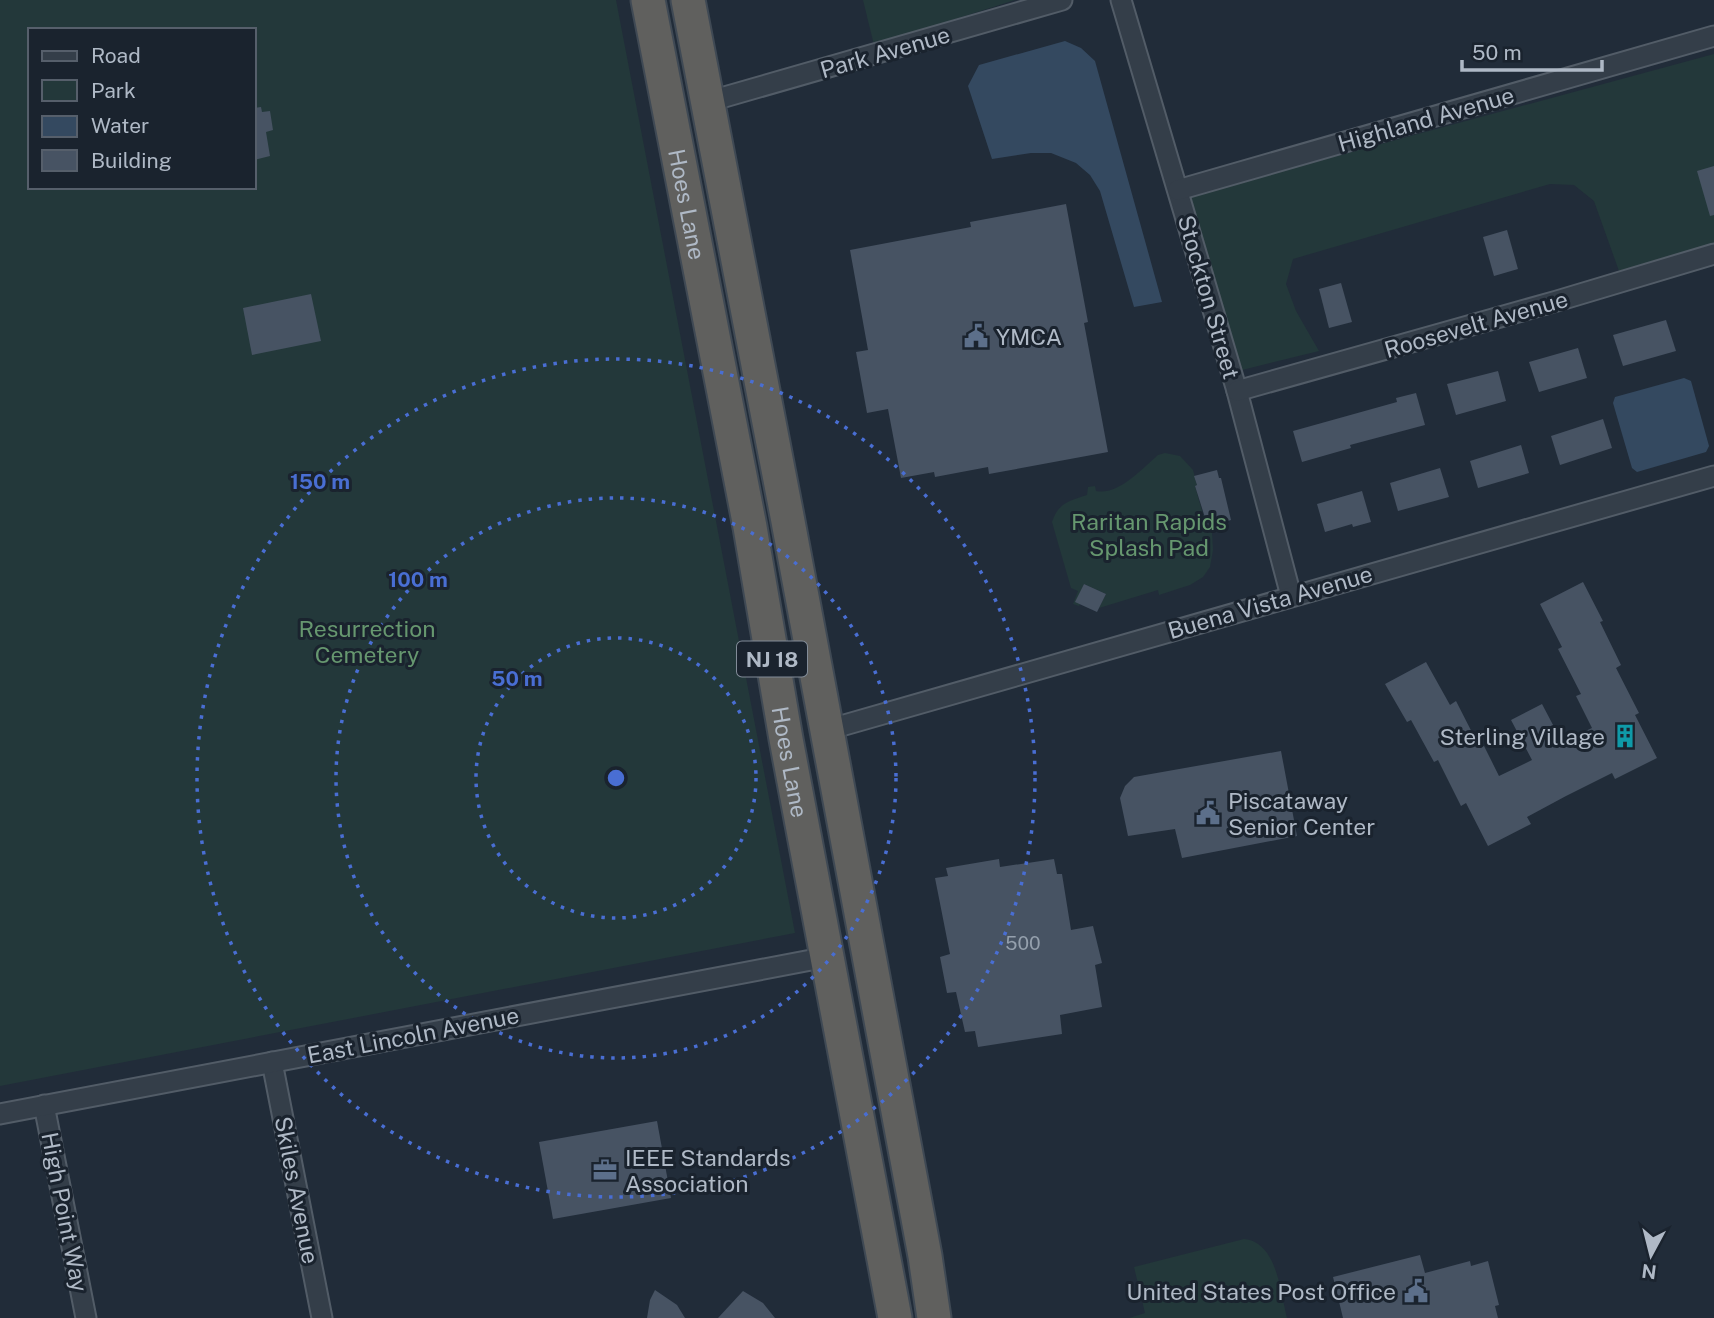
<svg xmlns="http://www.w3.org/2000/svg" width="1714" height="1318" font-family="'Public Sans',sans-serif">
<rect width="100%" height="100%" fill="#212c39"/>
<g fill="#23383a" fill-rule="evenodd">
<path d="M 0,0 L 616,0 L 795,933 L 0,1086 ZM 30,30 L 254,30 L 254,187 L 30,187 Z"/>
<polygon points="863,0 1015,0 874,45"/>
<polygon points="1714,54 1714,243 1619,271 1594,201 1574,185 1550,184 1293,259 1286,284 1296,311 1319,351 1238,371 1189,196"/>
<path d="M 1165,453 L 1180,456 L 1193,470 L 1197,485 L 1195,486 L 1204,518 L 1212,532 L 1213,550 L 1210,567 L 1203,577 L 1190,585 L 1159,595 L 1158,590 L 1099,608 L 1106,594 L 1084,584 L 1076,601 L 1080,604 L 1079,606 L 1073,604 L 1078,591 L 1071,588 L 1052,522 C 1058,503 1069,501 1087,495 L 1088,487 L 1095,486 L 1096,491 C 1118,496 1143,468 1158,455 Z"/>
<path d="M 1244,1239 C 1277,1242 1280,1291 1287,1318 L 1129,1318 L 1145,1313 L 1134,1267 Z"/>
</g>
<g fill="#344960">
<polygon points="1065,41 1081,48 1095,61 1162,302 1134,307 1100,191 1090,175 1076,163 1051,153 1031,153 992,159 968,86 979,65"/>
<polygon points="1684,378 1691,381 1709,446 1706,452 1637,472 1632,468 1613,403 1615,397"/>
</g>
<g fill="#475363">
<polygon points="261,107 262,112 270,111 273,130 266,132 270,156 254,160 254,108"/>
<polygon points="1714,166 1714,215 1710,216 1697,171"/>
<polygon points="1066,204 1088,322 1084,323 1108,452 989,474 988,467 935,477 934,472 901,478 888,409 867,413 856,352 868,350 850,250 971,227 970,222"/>
<polygon points="1507,230 1518,269 1494,276 1483,237"/>
<polygon points="1341,283 1352,322 1329,328 1319,289"/>
<polygon points="311,294 321,341 252,355 243,308"/>
<polygon points="1666,320 1676,351 1623,366 1613,335"/>
<polygon points="1578,348 1587,378 1539,392 1529,362"/>
<polygon points="1498,371 1506,401 1456,415 1447,384"/>
<polygon points="1416,393 1425,425 1350,445 1351,448 1302,462 1293,431 1397,402 1396,398"/>
<polygon points="1603,419 1612,448 1560,465 1551,436"/>
<polygon points="1521,445 1529,473 1478,488 1470,461"/>
<polygon points="1440,468 1449,497 1398,511 1390,483"/>
<polygon points="1217,470 1219,478 1221,478 1231,520 1208,527 1195,486 1197,485 1194,476"/>
<polygon points="1362,491 1371,522 1353,527 1352,524 1325,532 1317,504"/>
<polygon points="1583,582 1603,621 1600,622 1621,665 1616,668 1639,713 1635,715 1657,758 1615,779 1612,773 1566,796 1527,817 1531,824 1488,846 1466,803 1461,806 1438,760 1434,762 1411,720 1407,722 1385,684 1426,662 1450,705 1456,701 1480,748 1484,746 1499,776 1532,760 1511,720 1542,704 1562,742 1592,728 1576,696 1581,694 1558,649 1562,647 1540,604"/>
<polygon points="1084,584 1106,594 1097,612 1075,602"/>
<polygon points="1281,751 1297,836 1182,858 1175,829 1128,836 1120,798 1125,786 1134,777"/>
<polygon points="999,859 1000,867 1054,859 1057,874 1062,874 1071,930 1093,926 1102,963 1095,965 1102,1007 1060,1015 1062,1034 978,1047 975,1031 965,1032 956,992 947,993 940,957 950,954 935,878 948,876 946,868"/>
<polygon points="657,1121 671,1198 553,1219 539,1142"/>
<polygon points="1420,1255 1425,1273 1470,1261 1471,1266 1488,1261 1499,1305 1495,1306 1498,1318 1343,1318 1333,1277"/>
<polygon points="655,1290 677,1305 685,1318 647,1318 650,1300"/>
<polygon points="743,1291 763,1303 775,1318 718,1318"/>
</g>
<g fill="none" stroke-linecap="round" stroke-linejoin="round">
<g stroke="#525c67" stroke-width="23">
<g id="minor">
<polyline points="1121,0 1237,391 1291,596"/>
<polyline points="707,102 1062,0"/>
<polyline points="1178,190 1714,36"/>
<polyline points="1237,391 1557,301 1714,254"/>
<polyline points="827,730 1714,476"/>
<polyline points="272,1062 322,1318"/>
<polyline points="44,1105 86,1318"/>
<polyline points="0,1114 827,957"/>
</g>
</g>
<g stroke="#3f4954" stroke-width="37">
<g id="trunk">
<path id="s1" d="M 648,0 L 750,527 L 786,739 L 895,1318"/>
<polyline points="688,0 787,516 925,1256 934,1318"/>
</g>
</g>
<use href="#minor" stroke="#343e49" stroke-width="19"/>
<use href="#trunk" stroke="#60605e" stroke-width="33"/>
</g>
<g fill="none" stroke="#496ed3" stroke-width="3.5" stroke-dasharray="3.5 7">
<circle cx="616" cy="778" r="140"/>
<circle cx="616" cy="778" r="280"/>
<circle cx="616" cy="778" r="419"/>
</g>
<defs>
<g id="civic-bare" transform="scale(1.89)"><path d="M-.6-6.5H3V-4.5H.6V-3L4-1V1h2V6H-6V1h2V-1L-.6-3ZM-1.2 2.5V6h2.4V2.5Z" fill="#5c6f8a" stroke="#1a232e" stroke-width="2.5" paint-order="stroke"/></g>
<g id="building-bare" transform="scale(1.89)"><path d="M-4-6H4V6H1V3H-1V6H-4ZM-2.5-4.3h1.7v1.8h-1.7ZM.8-4.3h1.7v1.8H.8ZM-2.5-1h1.7V.8h-1.7ZM.8-1h1.7V.8H.8Z" fill="#0f9aa8" stroke="#1a232e" stroke-width="2.5" paint-order="stroke"/></g>
<g id="office-bare" transform="scale(1.89)"><path d="M-6-3h4V-5.5h4V-3h4V5H-6ZM-1-4.5V-3h2v-1.5ZM-6 0V1H6V0Z" fill="#5c6f8a" stroke="#1a232e" stroke-width="2.5" paint-order="stroke"/></g>
</defs>
<g fill-rule="evenodd">
<use href="#civic-bare" x="976" y="336"/>
<use href="#building-bare" x="1625" y="736"/>
<use href="#civic-bare" x="1208" y="813"/>
<use href="#office-bare" x="605" y="1170"/>
<use href="#civic-bare" x="1416" y="1291"/>
</g>
<g text-anchor="middle" dominant-baseline="central" stroke-width="6" stroke-linejoin="round" paint-order="stroke">
<g font-size="19" fill="#95a0ad">
<text x="1023" y="943">500</text>
</g>
<rect fill="#1a232e" stroke="#828c98" stroke-width="2" x="737" y="641.5" width="70" height="35" rx="5"/>
<g font-size="21" font-weight="bold" fill="#afb9c6">
<text x="772" y="659">NJ 18</text>
</g>
<g font-size="23" fill="#afb9c6" stroke="#1a232e">
<text transform="translate(885 52) rotate(-16)">Park Avenue</text>
<text transform="translate(1426 119) rotate(-16)">Highland Avenue</text>
<text stroke="none"><textPath href="#s1" startOffset="208">Hoes Lane</textPath></text>
<text transform="translate(1209 297) rotate(74)">Stockton Street</text>
<text transform="translate(1476 324) rotate(-16)">Roosevelt Avenue</text>
<text transform="translate(1270 602) rotate(-16)">Buena Vista Avenue</text>
<text stroke="none"><textPath href="#s1" startOffset="775">Hoes Lane</textPath></text>
<text transform="translate(413 1035) rotate(-11)">East Lincoln Avenue</text>
<text transform="translate(297 1190) rotate(79)">Skiles Avenue</text>
<text transform="translate(65 1212) rotate(79)">High Point Way</text>
</g>
<g font-size="23" fill="#afb9c6" stroke="#1a232e" text-anchor="start">
<text x="996" y="336">YMCA</text>
<text x="1605" y="736" text-anchor="end">Sterling Village</text>
<text x="1228" y="800">Piscataway<tspan x="1228" dy="26">Senior Center</tspan></text>
<text x="625" y="1157">IEEE Standards<tspan x="625" dy="26">Association</tspan></text>
<text x="1396" y="1291" text-anchor="end">United States Post Office</text>
</g>
<g font-size="23" fill="#66976f" stroke="#1a232e">
<text x="1149" y="521">Raritan Rapids<tspan x="1149" dy="26">Splash Pad</tspan></text>
<text x="367" y="628">Resurrection<tspan x="367" dy="26">Cemetery</tspan></text>
</g>
</g>
<circle cx="616" cy="778" r="10" fill="#496ed3" stroke="#1a232e" stroke-width="3.5"/>
<g font-size="21" text-anchor="middle" font-weight="bold" fill="#496ed3" stroke="#1a232e" stroke-width="6" stroke-linejoin="round" paint-order="stroke">
<text x="320" y="489">150 m</text>
<text x="418" y="587">100 m</text>
<text x="517" y="686">50 m</text>
</g>
<rect x="28" y="28" width="228" height="161" fill="#1a232e" stroke="#565f6b" stroke-width="2"/>
<rect x="42" y="51" width="35" height="10" fill="#343e49" stroke="#565f6b" stroke-width="2"/>
<text x="91" y="63" font-size="21" fill="#afb9c6">Road</text>
<rect x="42" y="80" width="35" height="21" fill="#23383a" stroke="#565f6b" stroke-width="2"/>
<text x="91" y="98" font-size="21" fill="#afb9c6">Park</text>
<rect x="42" y="116" width="35" height="21" fill="#344960" stroke="#565f6b" stroke-width="2"/>
<text x="91" y="133" font-size="21" fill="#afb9c6">Water</text>
<rect x="42" y="150" width="35" height="21" fill="#475363" stroke="#565f6b" stroke-width="2"/>
<text x="91" y="168" font-size="21" fill="#afb9c6">Building</text>
<g transform="translate(1651 1255) rotate(187)" stroke="#1a232e" stroke-width="5" paint-order="stroke">
<path d="M0-5L12 26L0 18L-12 26Z" fill="#afb9c6"/>
<text y="-10" font-size="19" font-weight="bold" text-anchor="middle" fill="#afb9c6">N</text>
</g>
<path d="M1462 60v10h140v-10" fill="none" stroke="#afb9c6" stroke-width="3.5"/>
<text x="1472" y="60" font-size="21" fill="#afb9c6" stroke="#1a232e" stroke-width="5" paint-order="stroke">50 m</text>
</svg>
